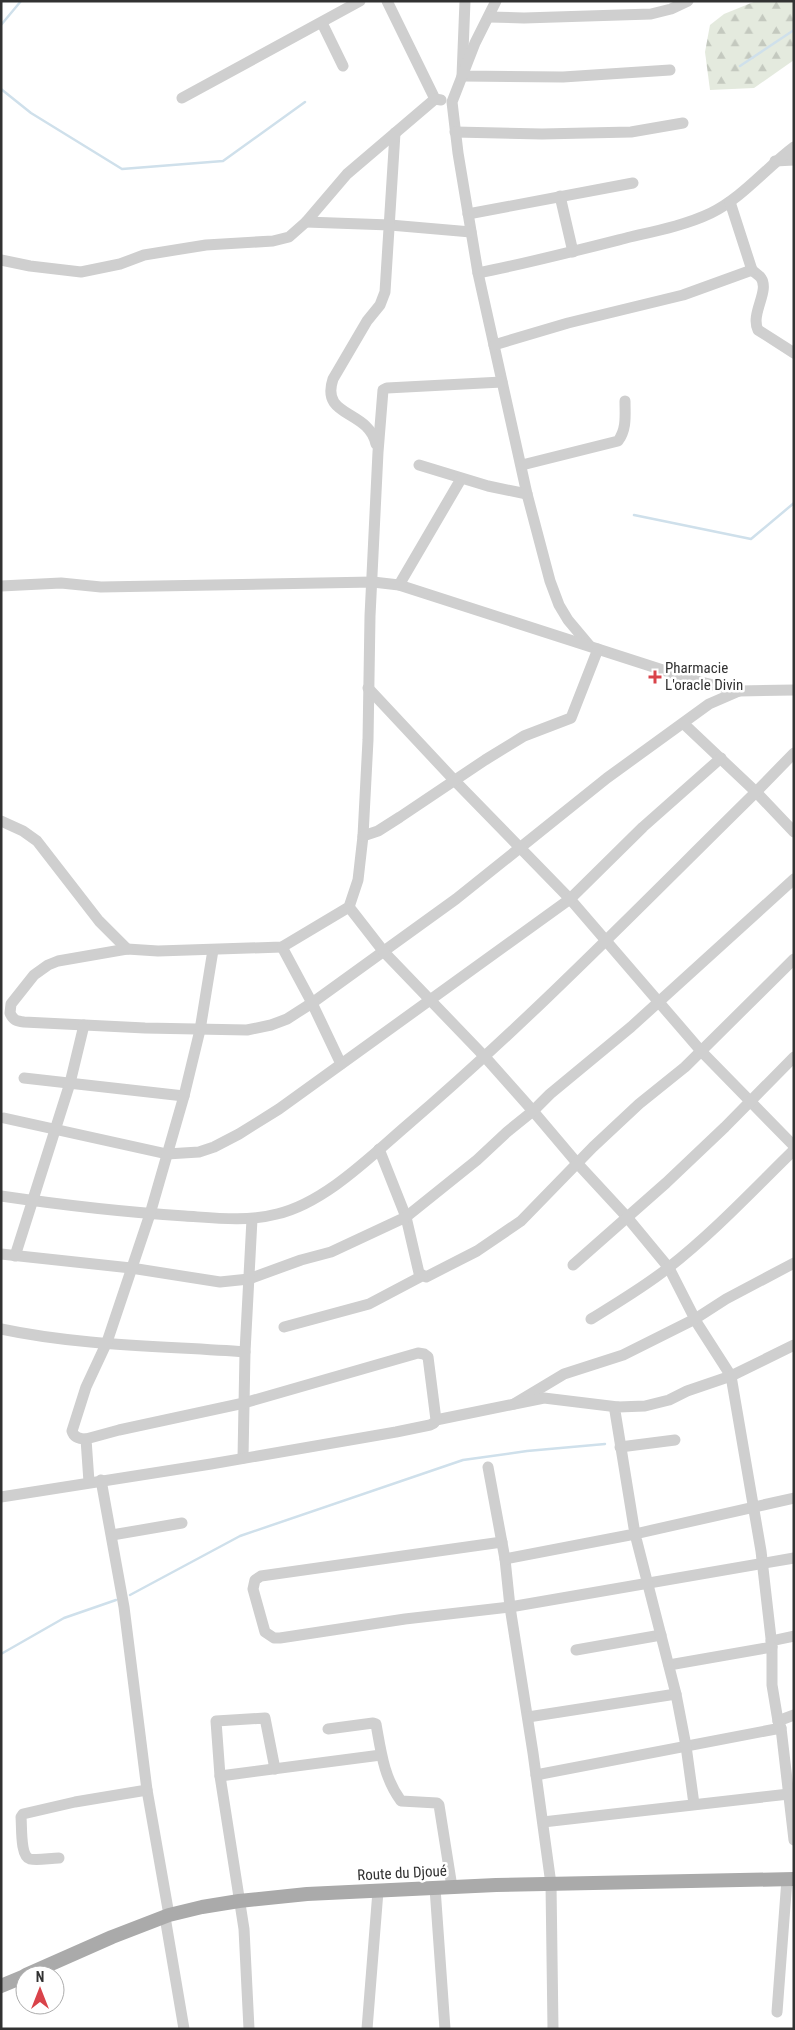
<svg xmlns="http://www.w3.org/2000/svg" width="795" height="2030" font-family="'Roboto Condensed',sans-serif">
<defs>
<pattern id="forest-firs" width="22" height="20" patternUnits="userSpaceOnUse" patternTransform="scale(1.25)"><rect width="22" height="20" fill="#e4eade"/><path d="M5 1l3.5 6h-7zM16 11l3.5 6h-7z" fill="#c4c9bf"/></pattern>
</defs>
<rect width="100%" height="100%" fill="#fff"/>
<polygon fill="url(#forest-firs)" points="756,1 794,1 794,60 754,88 710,90 705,52 710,25 724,14"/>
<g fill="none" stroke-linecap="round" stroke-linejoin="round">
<g stroke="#cfe0eb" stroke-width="2.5">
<polyline points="1,25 21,1"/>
<polyline points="740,66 794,30"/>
<polyline points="1,89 31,113 122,169 223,161 305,102"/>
<polyline points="634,515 751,539 794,503"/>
<polyline points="130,1595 240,1536 463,1460 527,1451 605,1444"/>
<polyline points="1,1654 64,1618 116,1600"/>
</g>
<g stroke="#cfcfcf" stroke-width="11">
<polyline points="387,1 435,99 441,100"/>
<polyline points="465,1 462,76 563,77 670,70"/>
<polyline points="496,1 475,43 452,102 458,153 478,273 527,494 550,581 559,605 568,620 589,645"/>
<polyline points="489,17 524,18 651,14 671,9 688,1"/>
<polyline points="322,23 343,66"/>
<polyline points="182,98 360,1"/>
<polyline points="455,132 542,134 631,132 683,123"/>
<polyline points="775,161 794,160"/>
<polyline points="560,196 573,252"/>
<polyline points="468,214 633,183"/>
<polyline points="306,222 390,225 471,232"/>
<polyline points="1,260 30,266 81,272 120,264 144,255 206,245 273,241 289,237 306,222 347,174 435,99"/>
<path d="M 752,270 C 755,273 759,275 761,278 C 770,291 750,314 758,330 L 794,353"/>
<path d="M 478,273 C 529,263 579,250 630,237 C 656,231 686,225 711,213 C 742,198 766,168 794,147"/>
<polyline points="494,345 568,323 683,295 752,270 730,202"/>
<path d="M 502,382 L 387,388 L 383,390 L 378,452 L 370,616 L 368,740 L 363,836 L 358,880 L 349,907 L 282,947 L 158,951 L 127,949 L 58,961 L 48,965 L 34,975 L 11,1004 L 10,1013 C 13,1020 16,1021 24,1022 L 145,1028 L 247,1030 L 271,1025 L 287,1019 L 312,1003 L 456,899 L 607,778 L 709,704 L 739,691"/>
<path d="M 376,444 C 368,409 320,418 333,379 L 367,321 L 380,305 L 385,292 L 395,133"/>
<polyline points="419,465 488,486 527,494"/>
<path d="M 522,465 L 618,441 C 627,429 625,415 625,401"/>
<polyline points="399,585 461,479"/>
<polyline points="1,586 61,583 101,587 373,582 399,585 697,681 739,691 794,690"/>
<polyline points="368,688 455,781 570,899 701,1051 794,1146"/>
<polyline points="684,724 756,792 794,832"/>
<polyline points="1,821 23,831 37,841 99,921 127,949"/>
<polyline points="363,836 378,831 400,817 485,760 524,736 571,718 598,649"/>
<polyline points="349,907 384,952 485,1057 533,1111 577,1163 626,1216 669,1268 697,1323 731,1376 761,1551 772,1647 772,1685 778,1721 781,1728 794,1840"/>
<polyline points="282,947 312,1003 341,1064"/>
<polyline points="24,1078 184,1096 200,1030 213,950"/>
<polyline points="4,1118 167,1154 199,1152 214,1147 239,1134 279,1109 570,899 643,827 721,758"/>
<polyline points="379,1149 406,1217 419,1273 426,1277 477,1251 521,1221 593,1147 639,1104 685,1067 794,959"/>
<path d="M 1,1196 C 62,1205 123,1212 185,1216 C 215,1218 247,1222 277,1214 C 324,1203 369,1158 405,1127 C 528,1022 641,905 756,792 L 794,753"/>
<polyline points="1,1254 131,1268 220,1282 249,1279 301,1260 331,1252 406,1217 477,1160 507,1132 533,1111 550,1094 631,1027 794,879"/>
<polyline points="15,1256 70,1083 84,1025"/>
<polyline points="573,1265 666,1183 725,1127 794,1057"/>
<path d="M 591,1319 C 617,1303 644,1287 668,1268 C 713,1233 753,1190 794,1150"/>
<polyline points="284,1327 369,1304 422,1276"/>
<path d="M 1,1329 C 81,1346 164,1346 245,1352"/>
<polyline points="514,1404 564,1374 623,1355 695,1319 726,1299 794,1263"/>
<polyline points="436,1420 544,1398 618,1407"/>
<path d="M 86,1439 C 80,1439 74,1438 72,1431 L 86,1387 L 107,1342 L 150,1214 L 184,1096"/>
<polyline points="620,1447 675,1440"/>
<polyline points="243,1458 245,1352 252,1219"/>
<polyline points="488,1467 505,1559 510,1607 533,1753 551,1884 553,2029"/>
<polyline points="101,1480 124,1607 147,1790 169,1915"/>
<polyline points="1,1497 211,1464 396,1432 430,1425 434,1423 436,1420 428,1357 424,1354 418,1353 244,1403 119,1430 86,1439 89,1482"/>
<polyline points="112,1535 182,1523"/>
<polyline points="502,1542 261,1576 255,1580 253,1589 265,1632 274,1638 280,1638 405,1619 510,1607 794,1558"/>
<polyline points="505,1559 635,1534 615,1411 618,1407 645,1406 669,1400 687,1391 731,1376 794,1345"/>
<polyline points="771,1641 794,1636"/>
<polyline points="576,1650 661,1635"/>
<polyline points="669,1665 772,1647"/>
<polyline points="528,1717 676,1694"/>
<polyline points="778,1721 794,1715"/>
<path d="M 328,1729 L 373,1723 L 376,1724 C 381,1752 384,1778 401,1801 L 437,1803 L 439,1805 L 452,1887"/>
<polyline points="536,1775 781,1728"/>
<polyline points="220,1776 381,1755"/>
<polyline points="694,1804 686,1746 676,1694 635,1534 794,1498"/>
<polyline points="543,1822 789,1794"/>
<path d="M 59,1858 C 50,1858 38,1861 30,1859 C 20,1856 22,1827 21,1817 L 23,1814 L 75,1802 L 147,1790"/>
<polyline points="435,1888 445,2029"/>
<polyline points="165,1917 184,2029"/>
<polyline points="777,2012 787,1879"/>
<polyline points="249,2029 244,1929 220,1776 216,1721 265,1718 275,1769"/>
<polyline points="367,2029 378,1891"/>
</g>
<g stroke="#aaa" stroke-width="14">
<polyline points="26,1975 112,1937 169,1915 202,1907 239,1901 307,1894 496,1885 794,1879"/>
<polyline points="1,1986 25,1976"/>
</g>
</g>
<path fill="#d9434a" stroke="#fff" stroke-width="2" d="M652.5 669.5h5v5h5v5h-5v5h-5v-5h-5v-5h5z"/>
<g text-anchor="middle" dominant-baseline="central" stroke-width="5" stroke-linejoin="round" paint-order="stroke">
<g font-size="15" fill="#323232" stroke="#fff" text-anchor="start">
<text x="665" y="668">Pharmacie<tspan x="665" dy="17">L'oracle Divin</tspan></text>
</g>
<g font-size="15" fill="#323232" stroke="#fff">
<text transform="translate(402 1873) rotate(-3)">Route du Djoué</text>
</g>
</g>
<rect width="795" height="2030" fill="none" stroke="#323232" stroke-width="5"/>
<g transform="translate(40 1990)"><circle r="24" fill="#ffffff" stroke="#adadad"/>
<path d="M0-4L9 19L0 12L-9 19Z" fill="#d9434a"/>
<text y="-8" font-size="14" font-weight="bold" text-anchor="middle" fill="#323232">N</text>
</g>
</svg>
